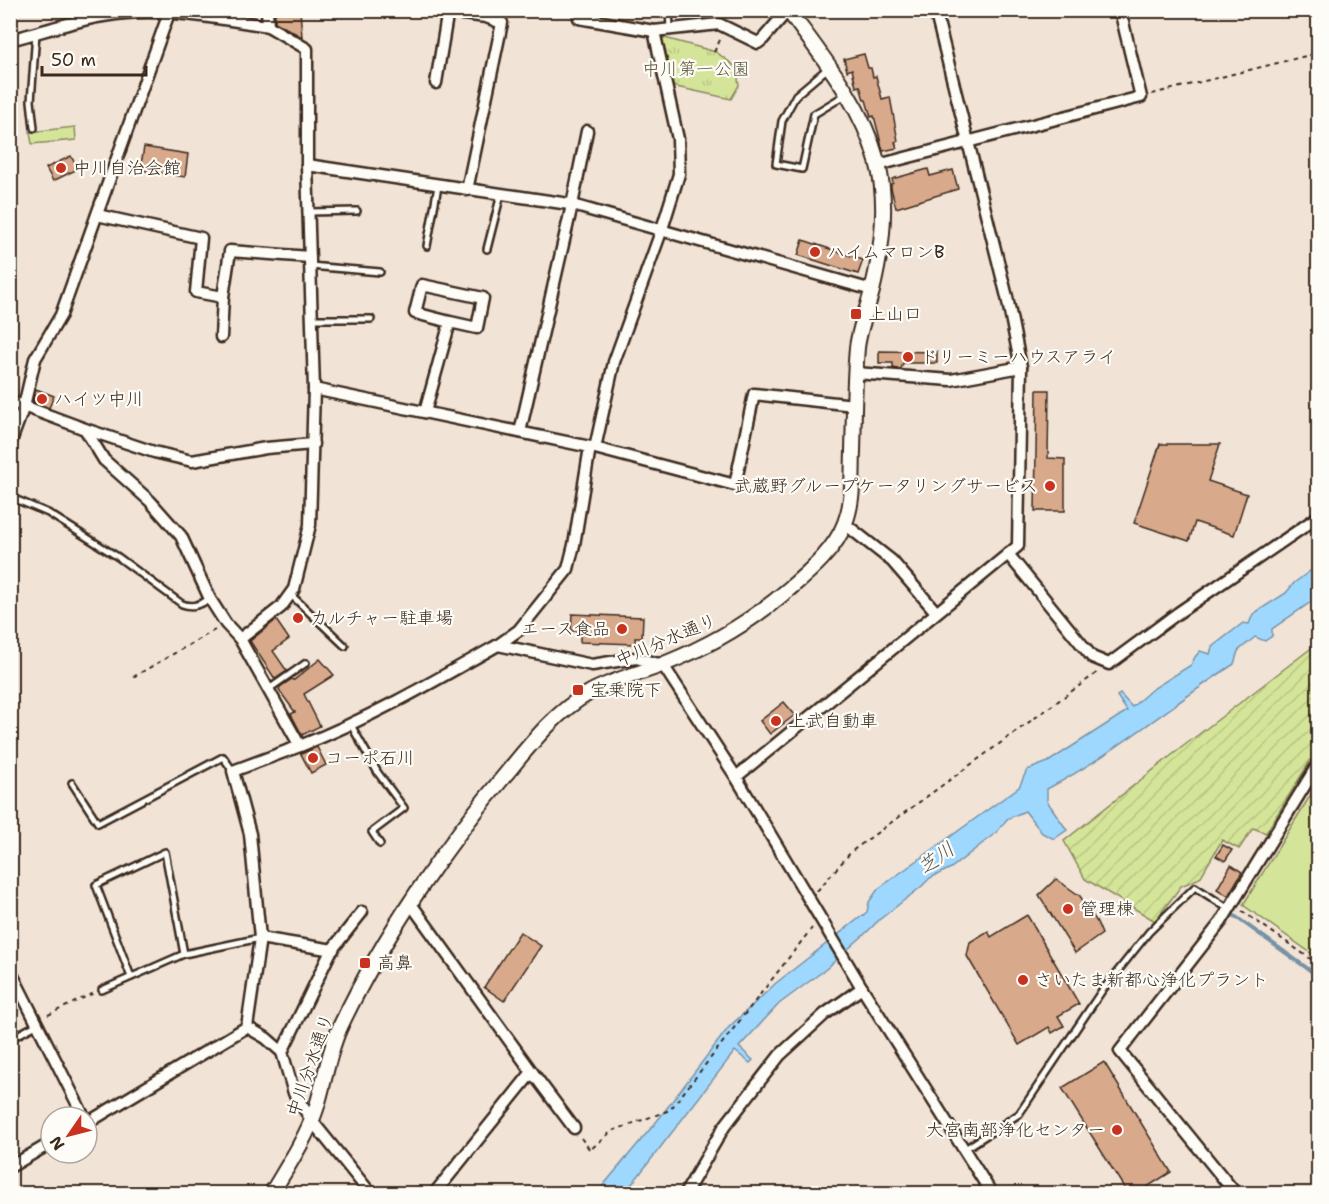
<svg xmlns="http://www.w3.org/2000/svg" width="1329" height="1204" font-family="'Shantell Sans','Klee One',sans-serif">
<defs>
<pattern id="park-tufts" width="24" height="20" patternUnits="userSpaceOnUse" patternTransform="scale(1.5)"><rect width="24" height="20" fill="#d4e599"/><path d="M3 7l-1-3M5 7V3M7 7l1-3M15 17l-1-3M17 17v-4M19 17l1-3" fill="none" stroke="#b7c583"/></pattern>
<pattern id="garden-furrows" width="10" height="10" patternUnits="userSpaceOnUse" patternTransform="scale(1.5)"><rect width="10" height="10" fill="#d4e599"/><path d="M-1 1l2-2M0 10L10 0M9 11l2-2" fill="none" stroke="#b7c583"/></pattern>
</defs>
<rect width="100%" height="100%" fill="#f2e3d7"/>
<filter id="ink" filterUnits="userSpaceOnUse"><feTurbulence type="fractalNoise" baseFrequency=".0167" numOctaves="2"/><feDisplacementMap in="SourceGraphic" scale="12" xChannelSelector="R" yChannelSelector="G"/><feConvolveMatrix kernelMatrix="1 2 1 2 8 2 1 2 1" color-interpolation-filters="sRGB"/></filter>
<g filter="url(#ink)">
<polygon fill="#d4e599" stroke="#88885c" stroke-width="1.5" points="1318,783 1318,958 1243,905"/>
<g fill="url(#park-tufts)" stroke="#88885c" stroke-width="1.5">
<polygon points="661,37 716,52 736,67 739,85 731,99 672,86"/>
<polygon points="75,127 76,140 32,144 30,132"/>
</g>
<polygon fill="url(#garden-furrows)" stroke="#88885c" stroke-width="1.5" points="1318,643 1318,748 1266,833 1253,828 1239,849 1222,840 1200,878 1181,886 1155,921 1085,879 1064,841 1177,751"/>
<path fill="#9fd8ff" stroke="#7792a5" stroke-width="1.5" d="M 1318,565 L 1318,597 L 1272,629 L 1272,636 L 1265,641 L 1255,637 L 1238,651 L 1234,664 C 1171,705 1114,754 1047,789 L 1047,801 L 1067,830 L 1054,839 L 1042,833 L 1025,811 L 1007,819 L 997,832 L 951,868 L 930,878 L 921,887 L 879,920 L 867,932 L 826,969 L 779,1004 L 739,1047 L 753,1060 L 750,1063 L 735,1051 L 625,1193 L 596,1194 L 657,1121 L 729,1027 L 776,983 L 867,912 L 869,902 L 878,889 L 1019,787 L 1027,770 L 1048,762 L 1127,711 L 1117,696 L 1120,694 L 1132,707 L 1151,690 L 1191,665 L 1195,657 L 1200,651 L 1210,654 L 1212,647 L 1243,623 L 1249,624 L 1253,614 L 1286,593 L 1294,583 Z"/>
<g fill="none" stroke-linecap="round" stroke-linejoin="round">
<polyline stroke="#7792a5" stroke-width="4" points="1229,912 1318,976"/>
</g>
<g fill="#d9a98b" stroke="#3b2a1e" stroke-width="1.5">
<polygon points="275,10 300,10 302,37 275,22"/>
<polygon points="864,54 868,68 871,68 873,77 876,76 882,99 890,97 898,141 895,142 897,148 883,151 874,116 871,117 866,100 864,100 860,86 856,87 852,69 847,71 844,59"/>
<polygon points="144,147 188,154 185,177 140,170"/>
<polygon points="71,156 78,169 53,181 46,168"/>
<polygon points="928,169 930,176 953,170 958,189 896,208 891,188 891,184 893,183 892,179"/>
<polygon points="803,240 863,260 858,274 798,255"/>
<polygon points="879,351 937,352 937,363 903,363 901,369 893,368 893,363 879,363"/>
<polygon points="36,389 54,396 49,408 33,401"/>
<polygon points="1037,390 1049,390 1048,458 1065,459 1065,511 1035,511"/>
<polygon points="1160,444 1220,444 1208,481 1247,494 1234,535 1195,522 1189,541 1134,523"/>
<polygon points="572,614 643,617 642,638 635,638 635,644 580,642 580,631 571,631"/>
<polygon points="276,620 289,639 273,651 287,671 275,679 250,641"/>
<polygon points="320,659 334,675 304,694 320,726 302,735 291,714 295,712 279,690 280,687 292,679 294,680"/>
<polygon points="784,702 795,715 770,734 760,721"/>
<polygon points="317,747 326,765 311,773 301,754"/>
<polygon points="1223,845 1232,850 1225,861 1216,856"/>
<polygon points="1231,865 1242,872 1228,896 1217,889"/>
<polygon points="1056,879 1080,896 1097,922 1102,934 1075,953 1039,895"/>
<polygon points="1027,915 1079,1004 1058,1016 1064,1026 1052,1033 1049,1027 1019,1045 967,956 970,942 988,931 991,937"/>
<polygon points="520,932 541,946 504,1001 484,987"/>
<polygon points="1104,1062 1171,1172 1136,1194 1128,1194 1062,1088"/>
</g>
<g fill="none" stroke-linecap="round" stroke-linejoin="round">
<g stroke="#3b2a1e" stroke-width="10">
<g id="service">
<polyline points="669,10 670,28"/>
<polyline points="828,68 796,95 782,121 776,164 802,169 814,114 847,94"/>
<polyline points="34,128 31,101 36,33"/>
<polyline points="309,212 357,211"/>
<polyline points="427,246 438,186"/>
<polyline points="487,249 501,194"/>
<polyline points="310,266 380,272"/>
<polyline points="312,319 371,319"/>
<path d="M 10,497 L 48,513 L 118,557 L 182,604 C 193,608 199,605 210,599"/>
<polyline points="290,594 345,646"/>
<polyline points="269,689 306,663"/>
<polyline points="351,725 378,773 404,808 372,832 380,844"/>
<polyline points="72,783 98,823 223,757 233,771"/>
<polyline points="131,977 96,885 165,852 184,954"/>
<polyline points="102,990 184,954 260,938"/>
<polyline points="10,1039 38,1024"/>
<polyline points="965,1149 1019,1114 1101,992 1149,932 1195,887 1229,909"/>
</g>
</g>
<g stroke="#3b2a1e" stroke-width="15">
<g id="minor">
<polyline points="581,10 579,18 654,31 719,24 758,43 763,39 788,10"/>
<polyline points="448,12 486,17 502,23 467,190"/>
<path d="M 10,40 C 49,30 87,16 126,13 C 174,9 221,19 268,26"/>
<polyline points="436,83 448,10"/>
<polyline points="307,165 569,204 872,290"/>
<polyline points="878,165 1141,97 1120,10"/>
<polyline points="97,215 201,238 196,292 223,297"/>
<polyline points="221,337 223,297 230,251 310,257"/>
<polyline points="855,373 951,380 1021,367"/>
<polyline points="314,389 595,448 735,485 754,394 854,405"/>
<polyline points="10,401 85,429 154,452 192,461 266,448 313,444"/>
<polyline points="425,412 450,322 477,328 483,298 422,285 415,313 450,322"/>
<path d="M 85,429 L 104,460 L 150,501 L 181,536 L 210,599 L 226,624 L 240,639 L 300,746 C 369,719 433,682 498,645 L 592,665 L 636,658 L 663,665 L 736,777 L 862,988 L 992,1194"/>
<polyline points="520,432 572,205 587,131"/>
<polyline points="10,444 24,406 35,359 61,315 170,10"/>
<polyline points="595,448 614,362 662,229 679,174 678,139 654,31"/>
<polyline points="845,524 892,561 936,612"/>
<polyline points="1008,554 1092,657 1109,664 1178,613 1318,517"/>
<polyline points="240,639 281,607 294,589 310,525 314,389 307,165 307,49 268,26 267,10"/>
<polyline points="498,645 519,630 568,569 574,545 590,447"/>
<polyline points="300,746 233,771 250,834 260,938 247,1027 266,1038 282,1052 294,1093 312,1121 371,1194"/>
<polyline points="736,777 1018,546 1021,367 1007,297 935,10"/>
<polyline points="411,904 532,1072 434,1194"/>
<polyline points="260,938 333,950"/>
<polyline points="10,970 84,1117"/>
<polyline points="282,1052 331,951 362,912"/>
<polyline points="532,1072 574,1128"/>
<polyline points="87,1123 247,1027"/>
<polyline points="10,1167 51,1143"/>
<polyline points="685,1194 724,1127 780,1055 825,1014 862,988"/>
<polyline points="1236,1194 1120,1051 1221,922 1318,764"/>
</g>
</g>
<g stroke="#3b2a1e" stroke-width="18">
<path id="tertiary" d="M 271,1194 C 286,1169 307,1137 316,1109 C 325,1081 328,1052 341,1025 C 383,936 446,845 510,769 C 533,741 557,711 589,693 C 612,680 639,674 664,664 C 710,646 751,622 789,589 C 810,571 835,550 845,523 C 854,500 852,475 853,451 C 854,416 854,382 857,348 C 859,329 867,310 872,291 C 882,250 889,203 877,161 C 861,103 823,58 788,10"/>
</g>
<g stroke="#3b2a1e" stroke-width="2" stroke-dasharray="4.5 4.5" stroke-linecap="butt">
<polyline points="714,52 721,38"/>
<polyline points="1152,94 1318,53"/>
<polyline points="133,677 215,630"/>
<polyline points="817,891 852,851 1098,672"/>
<polyline points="1242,911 1318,964"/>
<polyline points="48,1015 94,993"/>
<polyline points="581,1138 590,1150 612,1131 670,1110 812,928"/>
</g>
<use href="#service" stroke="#fdfcf7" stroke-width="5"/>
<use href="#minor" stroke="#fdfcf7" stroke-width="10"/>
<use href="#tertiary" stroke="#fdfcf7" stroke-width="14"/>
</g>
</g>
<g fill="#c8321e" stroke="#fdfcf7" stroke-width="2">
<circle cx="61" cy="168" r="6"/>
<circle cx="815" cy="252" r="6"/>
<rect x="850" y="308" width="12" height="12" rx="3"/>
<circle cx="908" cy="357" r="6"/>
<circle cx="42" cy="399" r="6"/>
<circle cx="1050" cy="486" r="6"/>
<circle cx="298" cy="618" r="6"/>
<circle cx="622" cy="629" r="6"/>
<rect x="572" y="684" width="12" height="12" rx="3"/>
<circle cx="776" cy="721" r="6"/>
<circle cx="313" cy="758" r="6"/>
<circle cx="1068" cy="909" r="6"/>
<rect x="359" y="957" width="12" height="12" rx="3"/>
<circle cx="1023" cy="980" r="6"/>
<circle cx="1117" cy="1130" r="6"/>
</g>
<g text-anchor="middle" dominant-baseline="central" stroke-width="4.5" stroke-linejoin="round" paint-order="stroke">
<g font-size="18" fill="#61593d" stroke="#fdfcf7">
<text x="696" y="69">中川第一公園</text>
</g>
<g font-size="18" fill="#3b2a1e" stroke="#fdfcf7" text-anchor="start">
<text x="73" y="168">中川自治会館</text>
<text x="827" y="252">ハイムマロンB</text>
<text x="868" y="314">上山口</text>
<text x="920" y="357">ドリーミーハウスアライ</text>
<text x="54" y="399">ハイツ中川</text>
<text x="1038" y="486" text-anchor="end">武蔵野グループケータリングサービス</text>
<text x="310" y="618">カルチャー駐車場</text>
<text x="610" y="629" text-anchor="end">エース食品</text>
<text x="590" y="690">宝乗院下</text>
<text x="788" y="721">上武自動車</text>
<text x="325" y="758">コーポ石川</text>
<text x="1080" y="909">管理棟</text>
<text x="377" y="963">高鼻</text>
<text x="1035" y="980">さいたま新都心浄化プラント</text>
<text x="1105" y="1130" text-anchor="end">大宮南部浄化センター</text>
</g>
<g font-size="18" fill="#3b2a1e" stroke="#fdfcf7">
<text transform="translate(666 640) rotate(-23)">中川分水通り</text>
<text transform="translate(310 1065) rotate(-71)">中川分水通り</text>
</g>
<g font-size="20" font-style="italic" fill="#545656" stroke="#fdfcf7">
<text transform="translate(936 858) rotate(-36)">芝川</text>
</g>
</g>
<rect width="1329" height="1204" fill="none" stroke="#fdfcf7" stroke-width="36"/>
<rect x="18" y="18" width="1293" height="1168" fill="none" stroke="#3b2a1e" stroke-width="2" filter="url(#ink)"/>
<g transform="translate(69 1135) rotate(235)"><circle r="28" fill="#fdfcf7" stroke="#afa8a0" stroke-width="1.5"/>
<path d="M0-4.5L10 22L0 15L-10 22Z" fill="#c8321e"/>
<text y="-9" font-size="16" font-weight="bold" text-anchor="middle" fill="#3b2a1e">N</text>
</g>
<path d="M42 66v9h104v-9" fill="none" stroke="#3b2a1e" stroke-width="3"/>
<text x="51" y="66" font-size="18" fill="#3b2a1e" stroke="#fdfcf7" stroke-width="4.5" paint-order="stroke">50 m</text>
</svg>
